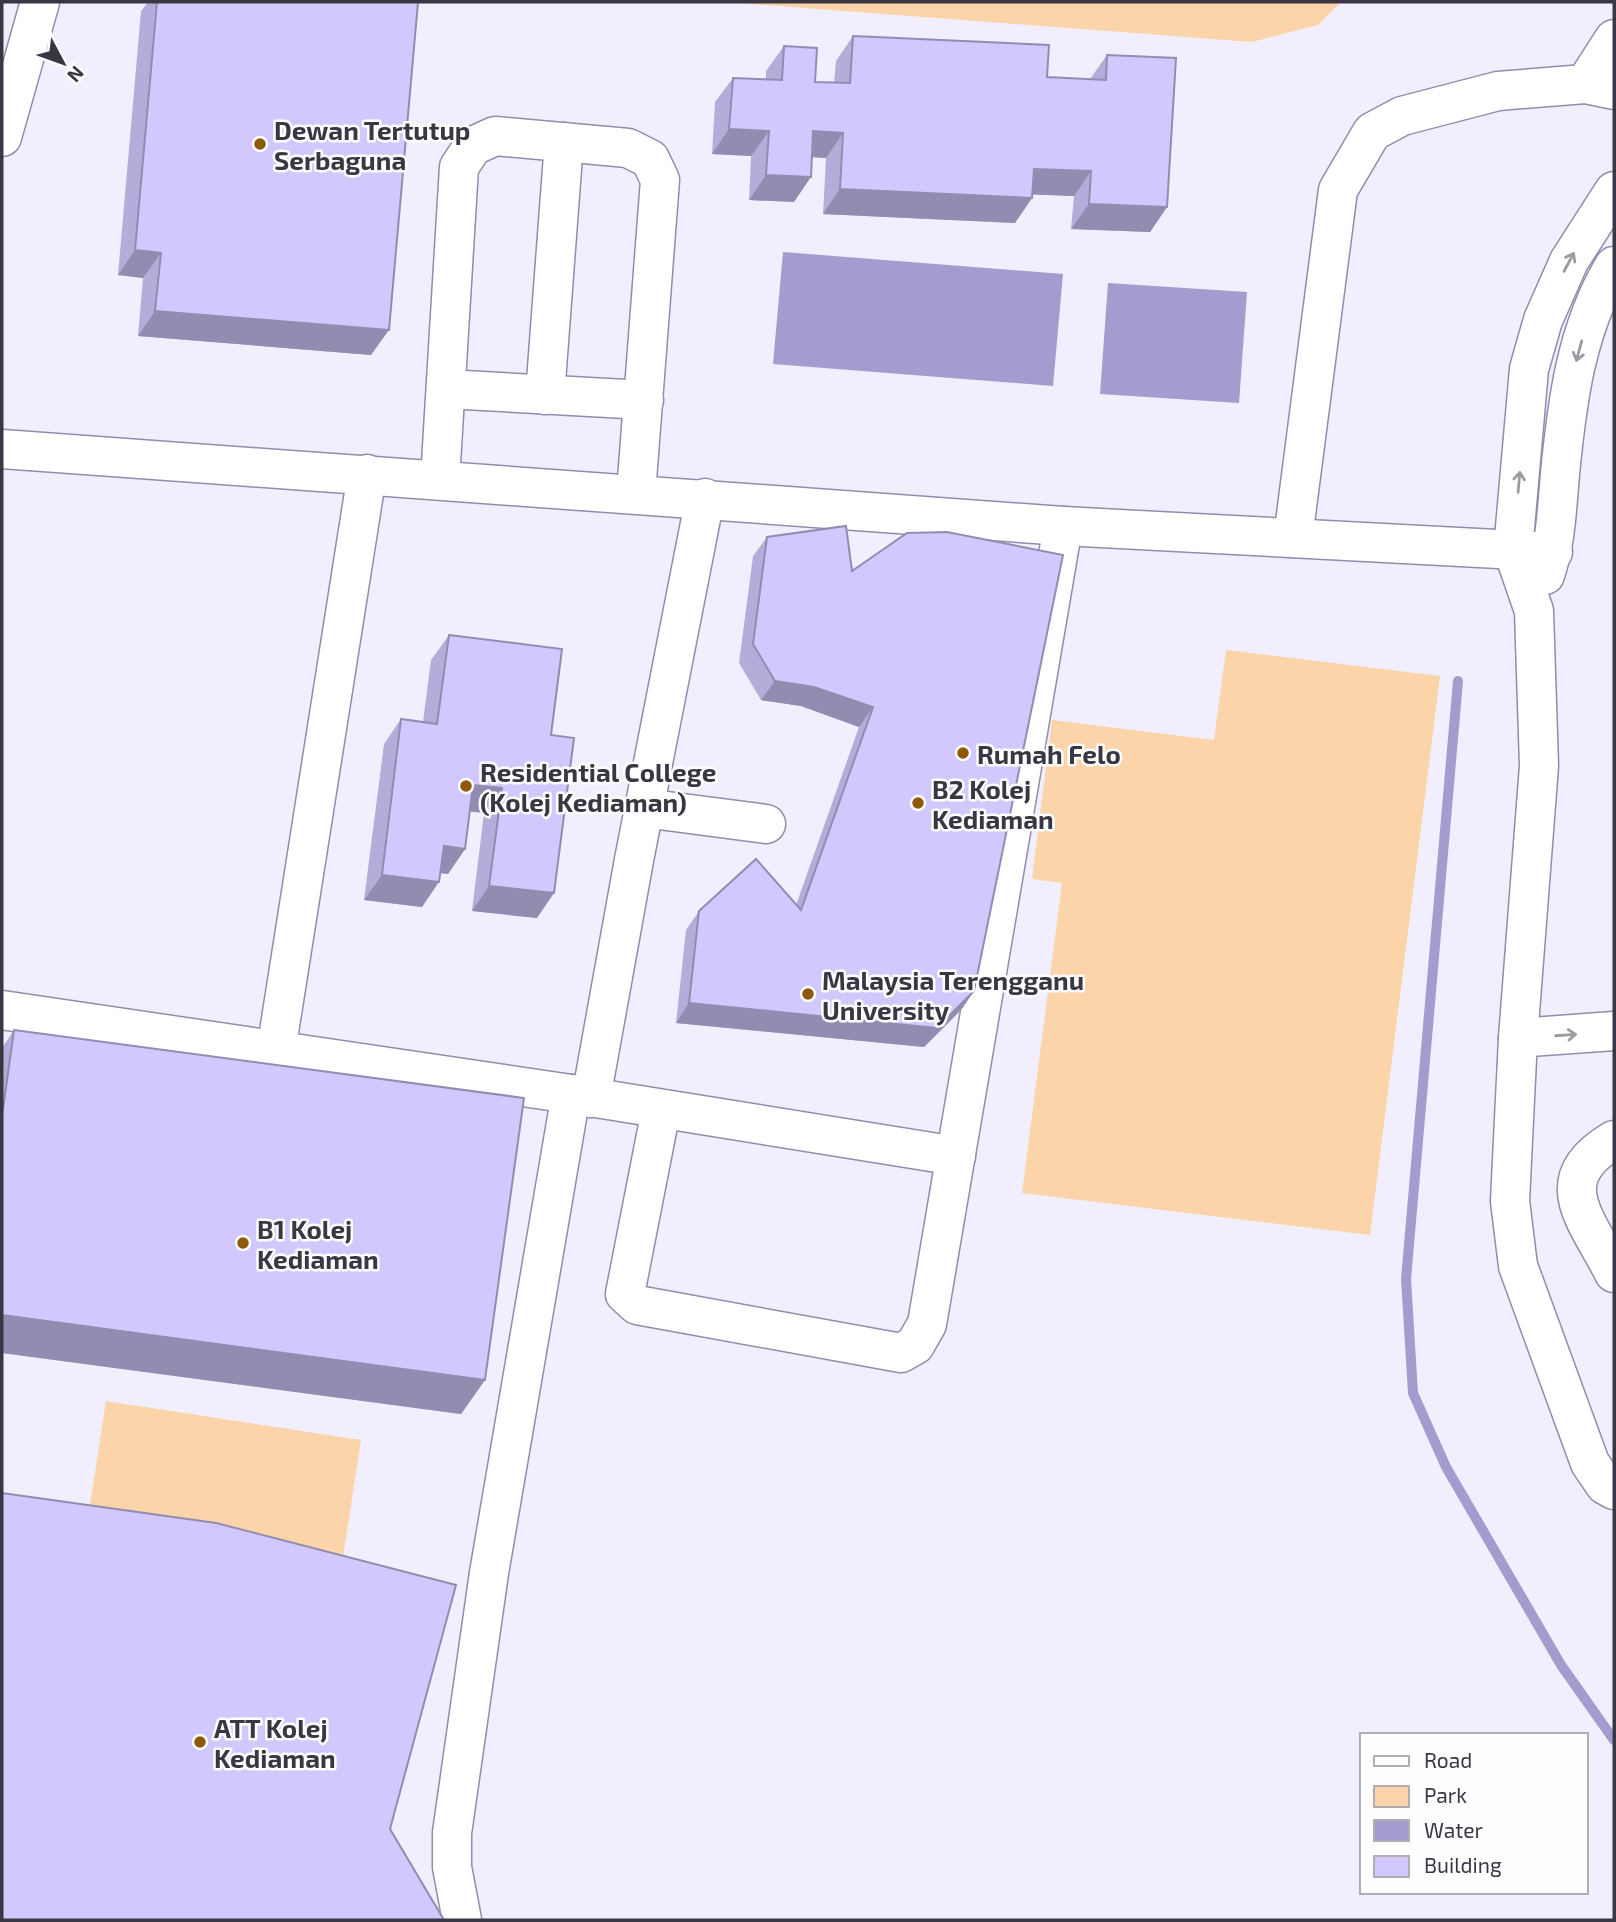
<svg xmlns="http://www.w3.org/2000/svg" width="1616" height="1922" font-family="'Exo 2',sans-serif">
<rect width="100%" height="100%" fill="#f1effd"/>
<g fill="#fbd4aa">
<polygon points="725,2 1341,2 1318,25 1252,42"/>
<polygon points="1226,650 1440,676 1370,1235 1022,1193 1062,883 1032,879 1052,720 1214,740"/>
<polygon points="106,1401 361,1440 342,1564 87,1525"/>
</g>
<g fill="#a59bce">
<polygon points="783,252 1063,274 1053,386 773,364"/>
<polygon points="1108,283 1247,292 1239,403 1100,394"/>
</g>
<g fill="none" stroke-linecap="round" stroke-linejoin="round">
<polyline stroke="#a59bce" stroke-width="10" points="1458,681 1406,1279 1413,1393 1446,1467 1561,1665 1614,1740"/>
<g stroke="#928cac" stroke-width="41">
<g id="minor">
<polyline points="1585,84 1614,39"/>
<polyline points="2,137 40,2"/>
<polyline points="1614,191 1569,261 1543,320 1529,369 1513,550 1534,611 1539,766 1518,1038 1510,1201 1518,1266 1590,1463 1605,1485 1614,1490"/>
<polyline points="446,389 644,400"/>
<polyline points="545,395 564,142"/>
<polyline points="2,449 1063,526 1553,552"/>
<polyline points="440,480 459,167 473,146 495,136 628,148 650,159 660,180 636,493"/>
<polyline points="1293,538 1338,190 1372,132 1402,116 1498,91 1585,84 1614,90"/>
<path d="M 1545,575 C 1556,542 1557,508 1560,474 C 1567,402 1576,329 1614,266"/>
<polyline points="644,808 766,824"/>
<polyline points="2,1010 571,1094 956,1156"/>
<polyline points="1518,1038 1614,1031"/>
<polyline points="276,1051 367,474"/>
<polyline points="591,1098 634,860 705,498"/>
<polyline points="661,1110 625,1294 637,1305 901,1353 915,1345 927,1324 1063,526"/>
<path d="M 1614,1140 C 1546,1180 1587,1219 1614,1273"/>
<polyline points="462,1920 452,1867 452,1833 489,1573 571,1094"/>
</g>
</g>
<use href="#minor" stroke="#fff" stroke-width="38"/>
</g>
<g fill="#b5acda">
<polygon points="148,2 418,2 371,355 138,336 143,278 118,275 141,11"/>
<polygon points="853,36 1047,77 1090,79 1107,55 1167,207 1150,232 1071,229 1074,196 1033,194 1032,198 1015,223 823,214 826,158 812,157 794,202 749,200 751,156 712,154 715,102 733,78 766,79 766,71 784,46 815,82 834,83 836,61"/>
<polygon points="767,537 852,571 974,991 961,1010 924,1047 676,1023 686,930 699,911 796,905 859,727 801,706 761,700 739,663 753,556"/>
<polygon points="449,635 551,735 537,918 472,911 484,813 470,811 465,849 448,874 440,873 422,907 364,900 384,744 401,719 423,722 431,660"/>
<polygon points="14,1030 485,1380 461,1414 2,1353 2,1048"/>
</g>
<g fill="#938cb1">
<polygon points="729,129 769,131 751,156 712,154"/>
<polygon points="813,131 843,133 826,158 796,156"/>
<polygon points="1034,169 1091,171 1074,196 1017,194"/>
<polygon points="766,175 811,177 794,202 749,200"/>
<polygon points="840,189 1032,198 1015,223 823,214"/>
<polygon points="1089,204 1167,207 1150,232 1071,229"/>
<polygon points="135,250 161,253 143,278 118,275"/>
<polygon points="155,311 389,330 371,355 138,336"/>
<polygon points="775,681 814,687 873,707 859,727 801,706 761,700"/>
<polygon points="473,785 502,788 484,813 456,810"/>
<polygon points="444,846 465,849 448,874 426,871"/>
<polygon points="382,875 439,882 422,907 364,900"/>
<polygon points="489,886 554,893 537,918 472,911"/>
<polygon points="974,991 961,1010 924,1047 676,1023 689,1003"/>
<polygon points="2,1315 485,1380 461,1414 2,1353"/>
</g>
<g fill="#d2c8fd" stroke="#938cb1" stroke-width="2">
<polygon points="157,2 418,2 389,330 155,311 161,253 135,250"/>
<polygon points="853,36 1049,45 1047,77 1106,80 1107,55 1176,58 1167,207 1089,204 1091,171 1034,169 1032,198 840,189 843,133 813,131 811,177 766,175 769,131 729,129 733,78 782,80 784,46 817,48 815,82 850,83"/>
<polygon points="846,526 852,571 907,533 947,532 1063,555 974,991 937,1028 689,1003 699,911 756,859 801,910 873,707 814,687 775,681 753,644 767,537"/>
<polygon points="449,635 562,649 551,735 574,738 554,893 489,886 502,788 473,785 465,849 444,846 439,882 382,875 401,719 437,724"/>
<polygon points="14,1030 524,1098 485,1380 2,1315 2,1116"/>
<polygon points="2,1493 216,1523 456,1585 390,1829 444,1920 2,1920"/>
</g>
<defs><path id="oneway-shaft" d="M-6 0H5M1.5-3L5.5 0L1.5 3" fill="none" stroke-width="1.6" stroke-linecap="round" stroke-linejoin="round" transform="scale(1.75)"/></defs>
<g stroke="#9c9ba2">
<use href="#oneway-shaft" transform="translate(1569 262) rotate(-62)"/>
<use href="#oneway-shaft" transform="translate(1579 351) rotate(105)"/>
<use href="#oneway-shaft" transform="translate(1519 482) rotate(-85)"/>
<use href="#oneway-shaft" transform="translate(1566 1035) rotate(-4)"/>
</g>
<g fill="#8e590b" stroke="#fefefe" stroke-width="2.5">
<circle cx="260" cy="144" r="7"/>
<circle cx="963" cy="753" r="7"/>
<circle cx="466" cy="786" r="7"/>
<circle cx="918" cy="803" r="7"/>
<circle cx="808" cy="994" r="7"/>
<circle cx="243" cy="1243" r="7"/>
<circle cx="200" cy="1742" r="7"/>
</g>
<g text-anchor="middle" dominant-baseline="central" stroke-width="5" stroke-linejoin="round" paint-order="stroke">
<g font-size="26" font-weight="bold" fill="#3a3745" stroke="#fefefe" text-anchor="start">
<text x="274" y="129">Dewan Tertutup<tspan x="274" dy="30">Serbaguna</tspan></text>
<text x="977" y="753">Rumah Felo</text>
<text x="480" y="771">Residential College<tspan x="480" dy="30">(Kolej Kediaman)</tspan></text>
<text x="932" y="788">B2 Kolej<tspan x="932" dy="30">Kediaman</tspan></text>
<text x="822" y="979">Malaysia Terengganu<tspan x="822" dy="30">University</tspan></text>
<text x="257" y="1228">B1 Kolej<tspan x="257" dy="30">Kediaman</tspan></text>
<text x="214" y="1727">ATT Kolej<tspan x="214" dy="30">Kediaman</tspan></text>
</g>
</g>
<rect width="1616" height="1922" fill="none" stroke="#3a3745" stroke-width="7"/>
<rect x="1360" y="1733" width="228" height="161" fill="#fefefe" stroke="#b0aeb4" stroke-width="2"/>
<rect x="1374" y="1756" width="35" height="10" fill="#ffffff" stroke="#b0aeb4" stroke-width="2"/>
<text x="1424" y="1768" font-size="21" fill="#3a3745">Road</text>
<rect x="1374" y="1786" width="35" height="21" fill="#fbd4aa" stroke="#b0aeb4" stroke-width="2"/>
<text x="1424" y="1803" font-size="21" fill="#3a3745">Park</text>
<rect x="1374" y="1820" width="35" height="21" fill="#a59bce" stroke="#b0aeb4" stroke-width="2"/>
<text x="1424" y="1838" font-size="21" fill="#3a3745">Water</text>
<rect x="1374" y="1856" width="35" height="21" fill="#d2c8fd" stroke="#b0aeb4" stroke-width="2"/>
<text x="1424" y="1873" font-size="21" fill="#3a3745">Building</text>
<g transform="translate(63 63) rotate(131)" stroke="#fefefe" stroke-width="5" paint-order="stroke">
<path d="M0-5L12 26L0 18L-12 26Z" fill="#3a3745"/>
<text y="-10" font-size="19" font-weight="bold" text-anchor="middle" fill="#3a3745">N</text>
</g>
</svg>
